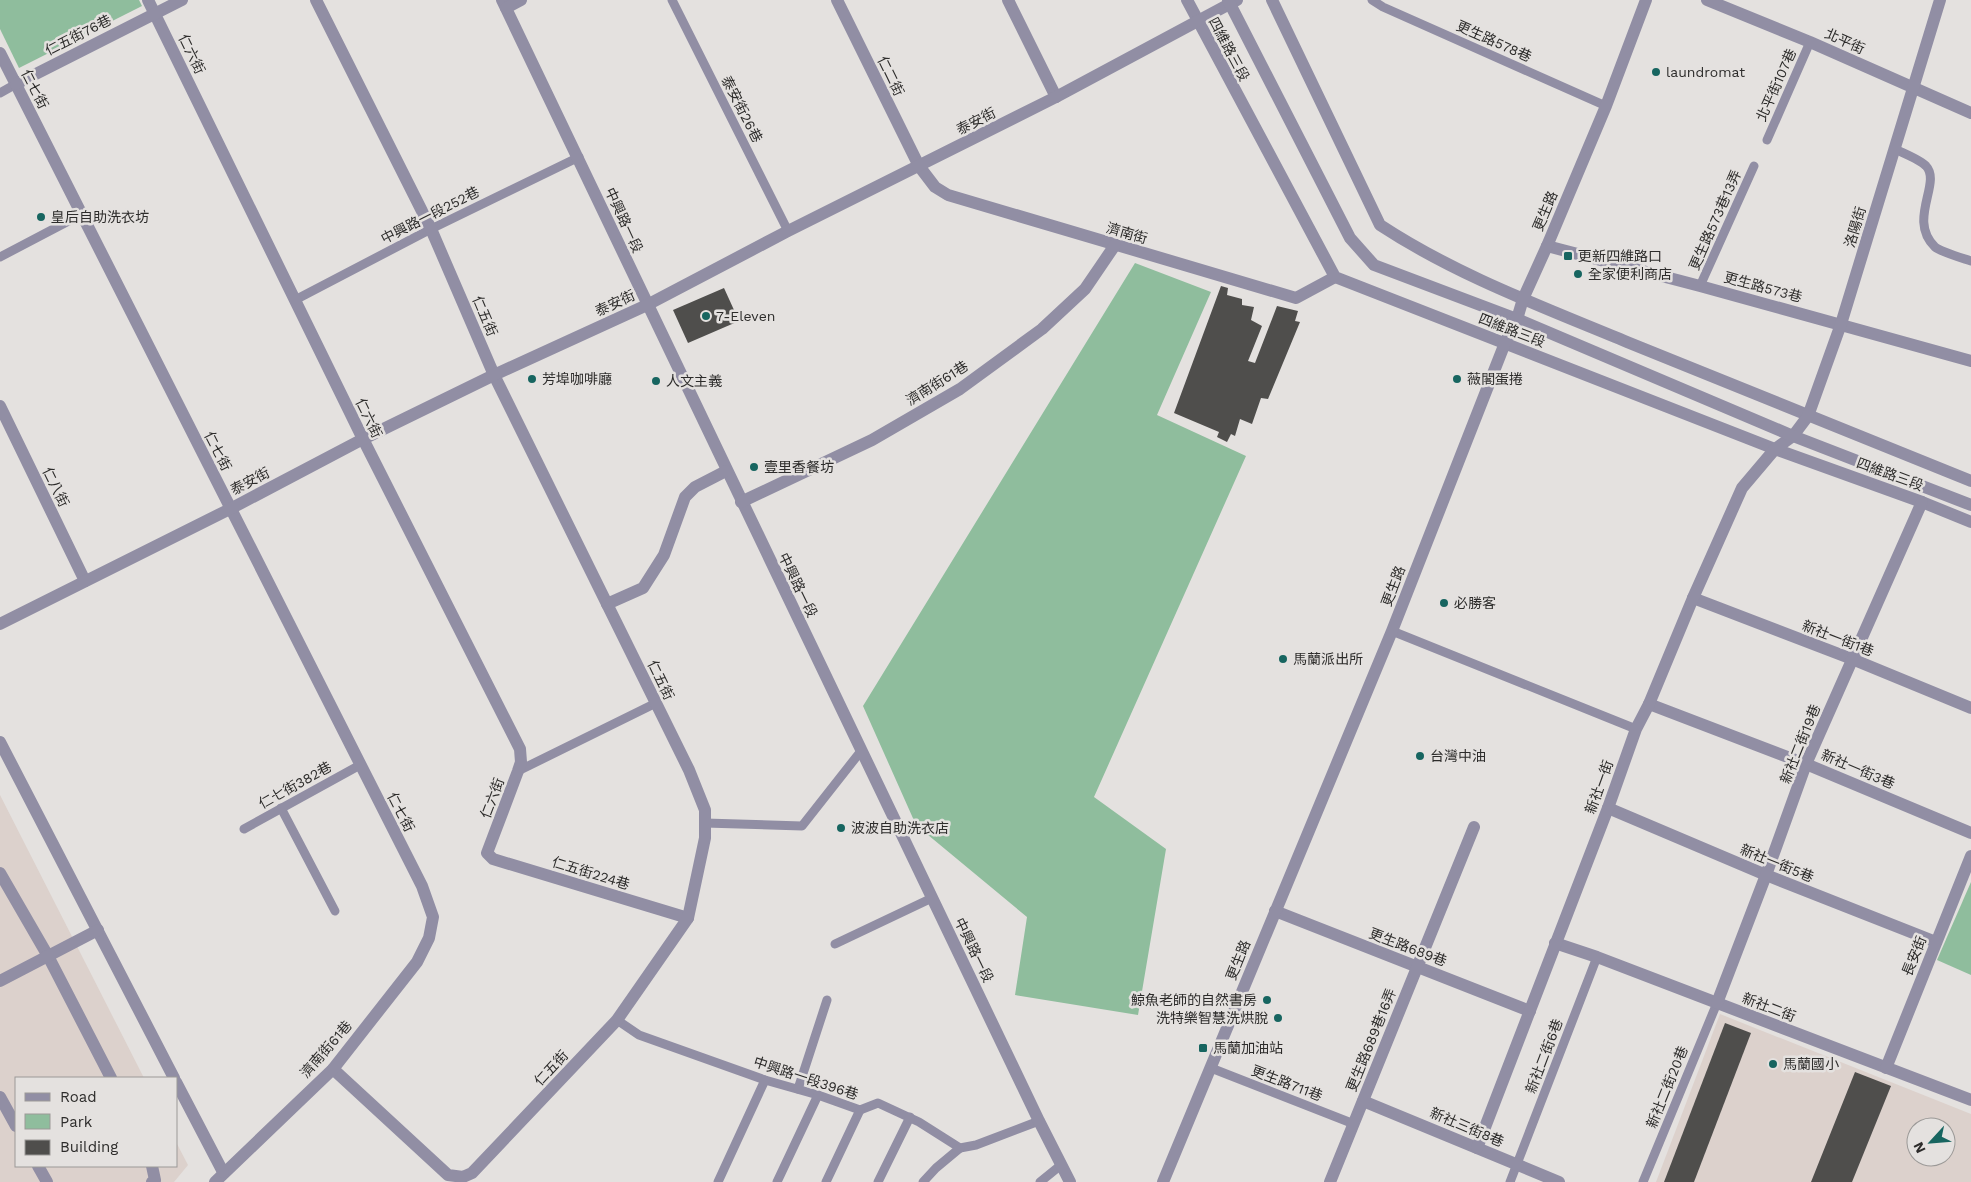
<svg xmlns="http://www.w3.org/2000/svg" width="1971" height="1182" font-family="'Work Sans','Noto Sans TC',sans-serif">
<rect width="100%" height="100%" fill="#e4e1df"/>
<g fill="#dcd1cc" fill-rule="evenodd">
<polygon points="0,795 144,1078 16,1078 16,1166 176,1166 176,1142 188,1165 174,1182 0,1182"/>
<path d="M 1720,1014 L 1971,1114 L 1971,1182 L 1656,1182 ZM 1916,1127 L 1946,1127 L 1946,1157 L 1916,1157 Z"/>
</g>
<g fill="#8fbd9d">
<polygon points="0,0 139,0 142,6 19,68 0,29"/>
<polygon points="1135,263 1211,292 1157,415 1246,456 1094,797 1166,849 1138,1015 1015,995 1027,917 916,825 863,706"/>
<polygon points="1971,882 1971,975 1937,960"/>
</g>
<g fill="#4f4e4c">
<polygon points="1221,286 1228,288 1227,295 1242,299 1242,305 1254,307 1251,320 1262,326 1248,361 1255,363 1277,306 1298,311 1295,321 1300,322 1268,399 1261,398 1252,424 1240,419 1235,436 1231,434 1227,442 1217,437 1219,432 1174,413"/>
<polygon points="724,288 739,321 688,343 673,310"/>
<polygon points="1725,1023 1751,1033 1694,1182 1664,1182"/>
<polygon points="1855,1072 1891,1086 1852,1182 1811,1182"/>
</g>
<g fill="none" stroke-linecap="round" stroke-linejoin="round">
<g stroke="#918ea4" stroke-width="9">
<polyline points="672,0 788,231"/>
<polyline points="1372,0 1383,7 1606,106"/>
<polyline points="0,93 16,84"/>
<polyline points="1767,140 1810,42"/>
<path d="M 1895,149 C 1903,153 1921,160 1926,166 C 1942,183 1907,220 1935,247 C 1941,252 1962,258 1971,261"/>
<polyline points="0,257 82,214"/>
<polyline points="1700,286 1754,166"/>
<polyline points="295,300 431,229 579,157"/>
<polyline points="1392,631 1636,729"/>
<polyline points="518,771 656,703"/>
<polyline points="281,808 335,911"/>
<polyline points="705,823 802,826 861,751"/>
<polyline points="244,829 360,765"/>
<polyline points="835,944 932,898"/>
<polyline points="617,1020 639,1035 765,1080 818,1095 860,1110 878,1103 919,1122 960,1148 976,1145 1039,1121"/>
<polyline points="1211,1068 1354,1124"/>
<polyline points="798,1089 827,1000"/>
<polyline points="718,1182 765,1080"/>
<polyline points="777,1182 818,1095"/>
<polyline points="826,1182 860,1110"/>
<polyline points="878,1182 910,1117"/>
<polyline points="923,1182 936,1168 960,1148"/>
<polyline points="1040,1182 1061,1165"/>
<polyline points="1510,1182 1597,957"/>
<polyline points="1643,1182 1717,1003"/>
</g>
<g stroke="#918ea4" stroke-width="12">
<polyline points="148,0 363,439 520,749 521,762 518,771 487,853 493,859 688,918"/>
<polyline points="316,0 431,229 494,375 689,770 705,810 705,838 688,918 617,1020 472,1173 463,1177 448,1175 333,1069"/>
<polyline points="502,0 1039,1121 1070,1182"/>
<polyline points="837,0 919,166 935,187 948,195 1296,298 1335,277"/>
<polyline points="1008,0 1056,97"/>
<polyline points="1187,0 1335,277 1775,449 1922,502 1971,522"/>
<path d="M 1272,0 L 1380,225 C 1456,275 1543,307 1627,342 C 1741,389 1856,435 1971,481"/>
<polyline points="1707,0 1810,42 1971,113"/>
<polyline points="506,8 521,0"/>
<polyline points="0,53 422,886 433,917 429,938 417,962 333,1069 215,1182"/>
<polyline points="16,84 182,0"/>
<polyline points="1547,246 1700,286 1971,361"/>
<polyline points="0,406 85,581"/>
<polyline points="741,502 872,440 960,389 1042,329 1085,289 1115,245"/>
<polyline points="1693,598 1852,659 1971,708"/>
<polyline points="607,604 643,588 664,555 685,497 695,487 726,471"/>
<polyline points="0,624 230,509 363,439 494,375 647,305 788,231 1056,97 1237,0"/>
<polyline points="1649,704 1806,764 1971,833"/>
<polyline points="0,742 174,1078"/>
<polyline points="1608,808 1766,875 1936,942"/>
<polyline points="0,873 48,956 111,1078"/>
<polyline points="1275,911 1530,1011"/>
<polyline points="1555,943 1597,957 1971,1100"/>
<polyline points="0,981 98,930"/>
<polyline points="1717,1003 1766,875 1806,764 1922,502"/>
<polyline points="1886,1068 1971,856"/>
<polyline points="176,1082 223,1172"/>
<polyline points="0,1097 16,1126"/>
<polyline points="1363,1101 1559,1182"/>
<polyline points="1477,1148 1608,808 1636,729 1649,704 1693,598 1742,488 1775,449 1793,436 1808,416 1841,324 1940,0"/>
<polyline points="38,1166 47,1182"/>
<polyline points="152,1182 155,1180 152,1166"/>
<polyline points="1330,1182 1474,827"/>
</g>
<g stroke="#918ea4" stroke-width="12">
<polyline points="1228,0 1350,238 1374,265 1517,319 1793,436 1971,505"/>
<polyline points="1163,1182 1392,631 1505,343 1517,319 1523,299 1547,246 1606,106 1646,0"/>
</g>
</g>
<g fill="#176560" stroke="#e4e1df" stroke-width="2">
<circle cx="1656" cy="72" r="5"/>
<circle cx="41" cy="217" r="5"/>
<rect x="1563" y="251" width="10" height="10" rx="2.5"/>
<circle cx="1578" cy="274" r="5"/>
<circle cx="706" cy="316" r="5"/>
<circle cx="532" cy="379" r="5"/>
<circle cx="1457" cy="379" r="5"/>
<circle cx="656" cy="381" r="5"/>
<circle cx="754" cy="467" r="5"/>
<circle cx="1444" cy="603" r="5"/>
<circle cx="1283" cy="659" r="5"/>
<circle cx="1420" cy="756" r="5"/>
<circle cx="841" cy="828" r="5"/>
<circle cx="1267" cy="1000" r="5"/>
<circle cx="1278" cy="1018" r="5"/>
<rect x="1198" y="1043" width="10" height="10" rx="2.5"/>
<circle cx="1773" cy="1064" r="5"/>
</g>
<g text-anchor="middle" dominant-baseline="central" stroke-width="5" stroke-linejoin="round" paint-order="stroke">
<g font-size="14" fill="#2d2c2b" stroke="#e4e1df">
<text transform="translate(78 35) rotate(-27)">仁五街76巷</text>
<text transform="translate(1494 41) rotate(24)">更生路578巷</text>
<text transform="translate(1845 41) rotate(24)">北平街</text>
<text transform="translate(1229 49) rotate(62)">四維路三段</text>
<text transform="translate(192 54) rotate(64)">仁六街</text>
<text transform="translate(891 76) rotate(64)">仁二街</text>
<text transform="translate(1776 85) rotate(-66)">北平街107巷</text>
<text transform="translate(35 89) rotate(63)">仁七街</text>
<text transform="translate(742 109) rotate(63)">泰安街26巷</text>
<text transform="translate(976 121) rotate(-27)">泰安街</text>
<text transform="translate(1545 211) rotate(-67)">更生路</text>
<text transform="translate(430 215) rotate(-27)">中興路一段252巷</text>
<text transform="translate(624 220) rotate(65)">中興路一段</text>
<text transform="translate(1715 220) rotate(-66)">更生路573巷13弄</text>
<text transform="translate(1855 227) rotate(-73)">洛陽街</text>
<text transform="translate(1127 233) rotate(16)">濟南街</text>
<text transform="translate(1763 287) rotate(15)">更生路573巷</text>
<text transform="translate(615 303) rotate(-25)">泰安街</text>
<text transform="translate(485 316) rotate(67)">仁五街</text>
<text transform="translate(1512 330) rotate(21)">四維路三段</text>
<text transform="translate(937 383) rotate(-32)">濟南街61巷</text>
<text transform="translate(369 418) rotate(64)">仁六街</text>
<text transform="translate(218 451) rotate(63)">仁七街</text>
<text transform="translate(1890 474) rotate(20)">四維路三段</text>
<text transform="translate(250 481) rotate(-28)">泰安街</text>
<text transform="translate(56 487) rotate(64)">仁八街</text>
<text transform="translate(798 585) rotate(64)">中興路一段</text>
<text transform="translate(1393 586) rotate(-69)">更生路</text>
<text transform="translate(1838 638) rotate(21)">新社一街1巷</text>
<text transform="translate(661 680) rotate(64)">仁五街</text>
<text transform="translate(1800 744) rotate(-68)">新社二街19巷</text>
<text transform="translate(1858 769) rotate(23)">新社一街3巷</text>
<text transform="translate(295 785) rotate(-29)">仁七街382巷</text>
<text transform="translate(1599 787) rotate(-70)">新社一街</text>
<text transform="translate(492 798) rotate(-69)">仁六街</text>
<text transform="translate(401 812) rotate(63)">仁七街</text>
<text transform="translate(1777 863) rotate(22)">新社一街5巷</text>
<text transform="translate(591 873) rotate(17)">仁五街224巷</text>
<text transform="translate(1408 947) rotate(21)">更生路689巷</text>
<text transform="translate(974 950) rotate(64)">中興路一段</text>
<text transform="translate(1914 956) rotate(-68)">長安街</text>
<text transform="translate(1238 960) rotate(-68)">更生路</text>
<text transform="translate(1769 1007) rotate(21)">新社二街</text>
<text transform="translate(1371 1040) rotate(-68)">更生路689巷16弄</text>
<text transform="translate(326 1049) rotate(-49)">濟南街61巷</text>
<text transform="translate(1544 1056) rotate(-69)">新社二街6巷</text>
<text transform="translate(551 1068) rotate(-47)">仁五街</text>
<text transform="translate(806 1078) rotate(18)">中興路一段396巷</text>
<text transform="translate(1287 1083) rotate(21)">更生路711巷</text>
<text transform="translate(1667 1087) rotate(-68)">新社二街20巷</text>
<text transform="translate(1467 1127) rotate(23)">新社三街8巷</text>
</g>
<g font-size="14" fill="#2d2c2b" stroke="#e4e1df" text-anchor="start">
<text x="1666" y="72">laundromat</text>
<text x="51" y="217">皇后自助洗衣坊</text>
<text x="1578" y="256">更新四維路口</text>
<text x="1588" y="274">全家便利商店</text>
<text x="716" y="316">7-Eleven</text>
<text x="542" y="379">芳埠咖啡廳</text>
<text x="1467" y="379">薇閣蛋捲</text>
<text x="666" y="381">人文主義</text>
<text x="764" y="467">壹里香餐坊</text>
<text x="1454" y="603">必勝客</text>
<text x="1293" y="659">馬蘭派出所</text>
<text x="1430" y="756">台灣中油</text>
<text x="851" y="828">波波自助洗衣店</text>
<text x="1257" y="1000" text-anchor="end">鯨魚老師的自然書房</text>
<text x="1268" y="1018" text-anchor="end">洗特樂智慧洗烘脫</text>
<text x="1213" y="1048">馬蘭加油站</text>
<text x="1783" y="1064">馬蘭國小</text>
</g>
</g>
<rect x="15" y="1077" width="162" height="90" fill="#e4e1df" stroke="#9b9997"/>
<rect x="25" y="1093" width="25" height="8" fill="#918ea4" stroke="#9b9997"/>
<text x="60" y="1102" font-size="15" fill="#2d2c2b">Road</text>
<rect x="25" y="1114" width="25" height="15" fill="#8fbd9d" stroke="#9b9997"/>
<text x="60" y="1127" font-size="15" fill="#2d2c2b">Park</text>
<rect x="25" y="1140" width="25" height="15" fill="#4f4e4c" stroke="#9b9997"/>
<text x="60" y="1152" font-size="15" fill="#2d2c2b">Building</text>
<g transform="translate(1931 1142) rotate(244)"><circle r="24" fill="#e4e1df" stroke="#9b9997"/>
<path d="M0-4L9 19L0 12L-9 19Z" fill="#176560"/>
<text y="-8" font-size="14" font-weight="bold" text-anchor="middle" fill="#2d2c2b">N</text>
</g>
</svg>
